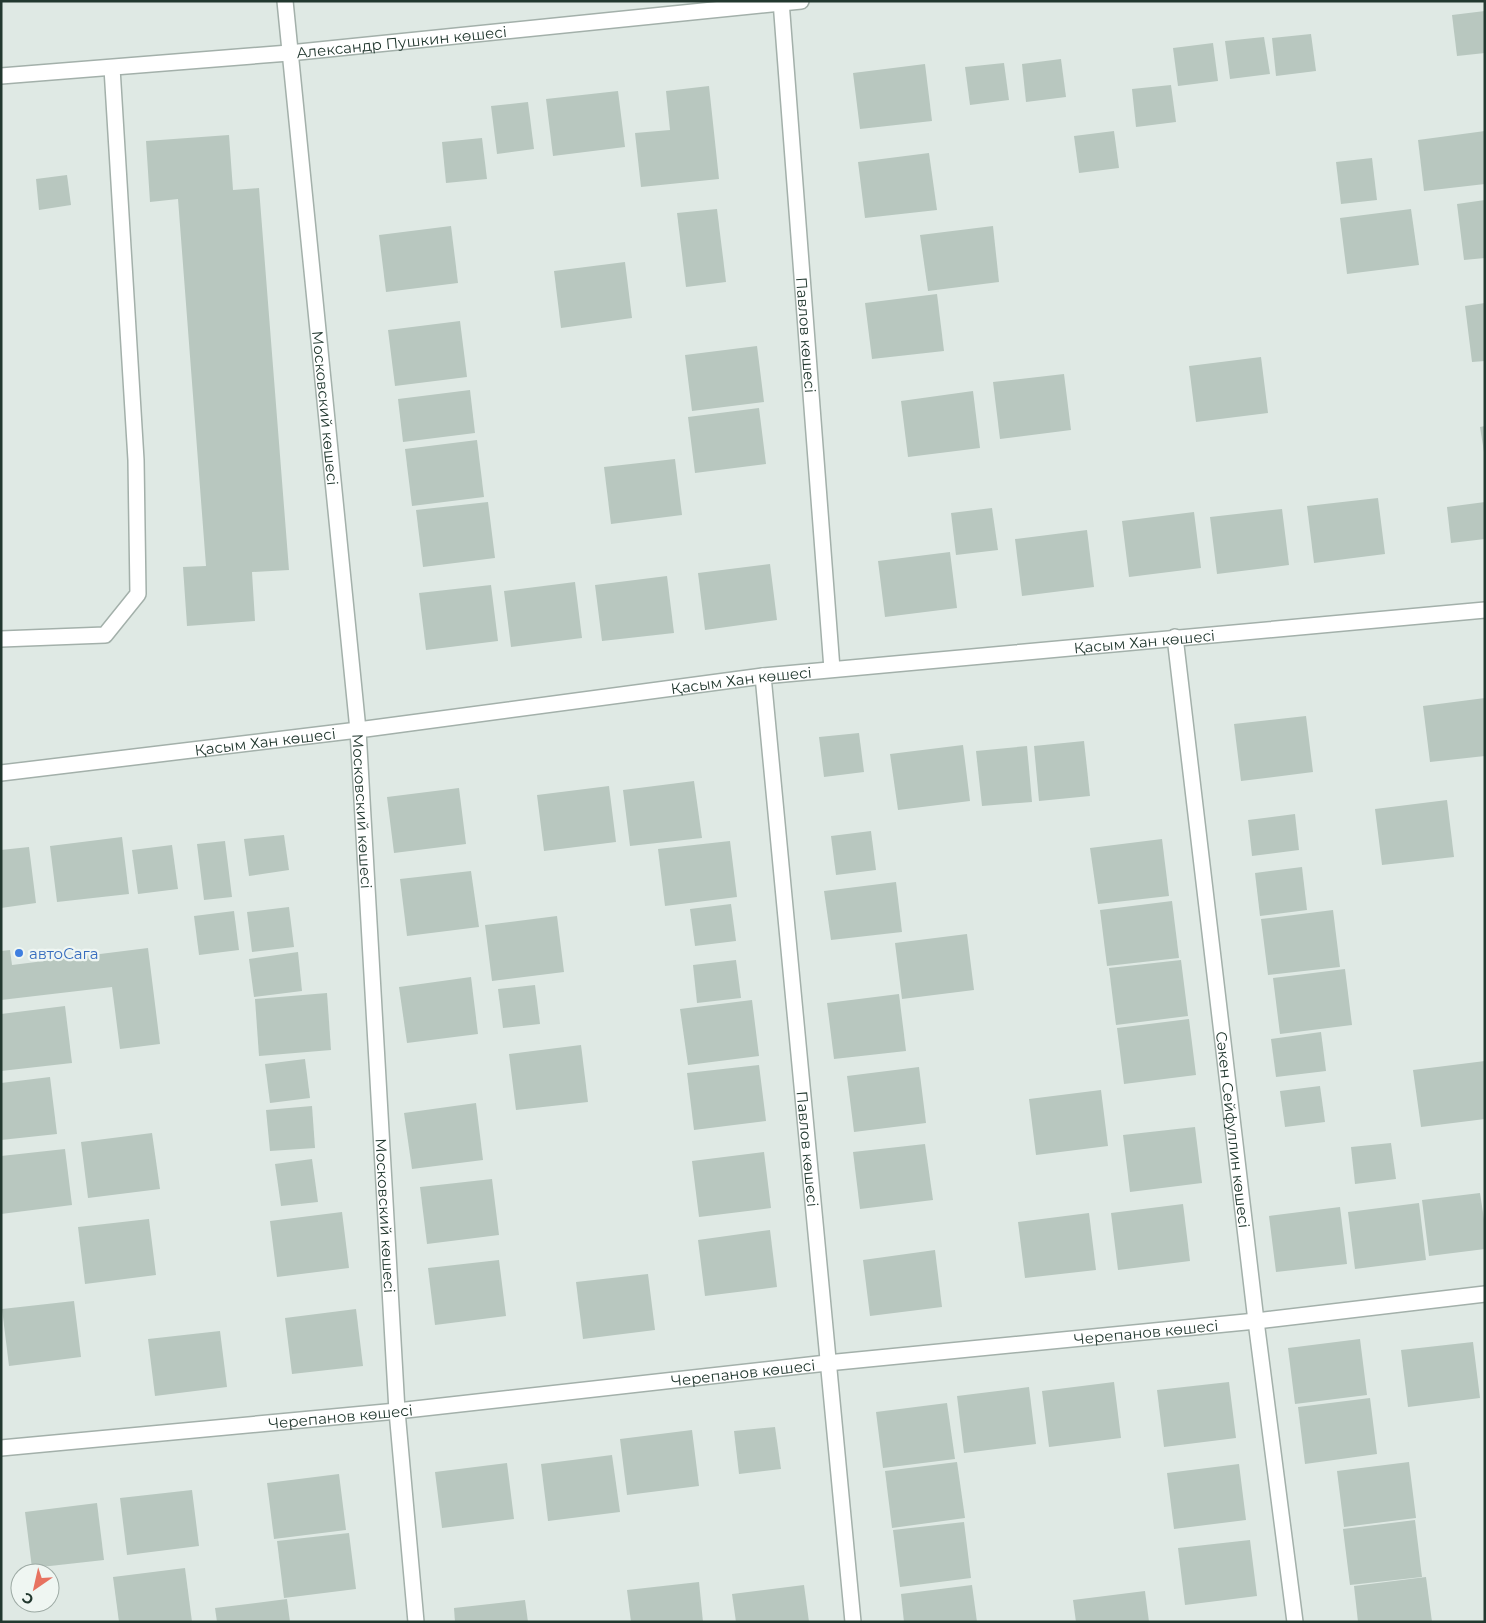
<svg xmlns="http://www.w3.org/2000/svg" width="1486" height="1623" font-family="Montserrat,sans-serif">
<rect width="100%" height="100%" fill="#dfe9e4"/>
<g fill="#b8c7bf">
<polygon points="1485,11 1485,53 1457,56 1452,15"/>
<polygon points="1311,34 1316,71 1276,76 1272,38"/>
<polygon points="1264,37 1270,74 1230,79 1225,41"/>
<polygon points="1213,43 1218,81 1178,86 1173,48"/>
<polygon points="1061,59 1066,97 1026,102 1022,64"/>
<polygon points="1004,63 1009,100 970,105 965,67"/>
<polygon points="925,64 932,121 860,129 853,73"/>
<polygon points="1171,85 1176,122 1136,127 1132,89"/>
<polygon points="709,86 719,179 641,187 635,133 670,130 666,91"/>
<polygon points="618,91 625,147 553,156 546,99"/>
<polygon points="528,102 534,149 497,154 491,106"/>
<polygon points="1114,131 1119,168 1079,173 1074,136"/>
<polygon points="1485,131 1485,184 1424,191 1418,140"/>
<polygon points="229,135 233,190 259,188 289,570 252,572 255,621 187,626 183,567 206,566 178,199 150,202 146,141"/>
<polygon points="482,138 487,179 446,183 442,142"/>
<polygon points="929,153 937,210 865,218 858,162"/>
<polygon points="1372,158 1377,200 1341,204 1336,162"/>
<polygon points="67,175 71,205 39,210 36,179"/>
<polygon points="1485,200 1485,258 1464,260 1457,204"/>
<polygon points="717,209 726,282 686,287 677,213"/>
<polygon points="1411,209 1419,265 1347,274 1340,218"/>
<polygon points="451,226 458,283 386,292 379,235"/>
<polygon points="993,226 999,282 928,291 920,235"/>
<polygon points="625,262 632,318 561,328 554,271"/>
<polygon points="937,294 944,351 872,359 865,303"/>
<polygon points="1485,303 1485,361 1472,362 1465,306"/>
<polygon points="460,321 467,377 395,386 388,330"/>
<polygon points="757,346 764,402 692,411 685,355"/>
<polygon points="1261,357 1268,413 1196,422 1189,366"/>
<polygon points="1064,374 1071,430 1000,439 993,382"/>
<polygon points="470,390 475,433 403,442 398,399"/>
<polygon points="973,391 980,448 908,457 901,401"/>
<polygon points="759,408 766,464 695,473 688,417"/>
<polygon points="1485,426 1485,452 1484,452 1480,427"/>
<polygon points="477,440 484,497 412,506 405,449"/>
<polygon points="675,459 682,515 611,524 604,467"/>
<polygon points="1378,498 1385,554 1314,563 1307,506"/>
<polygon points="488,502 495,558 423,567 416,510"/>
<polygon points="1485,502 1485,539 1451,543 1447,507"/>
<polygon points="992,508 998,550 956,555 951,513"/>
<polygon points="1282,509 1289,565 1217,574 1210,517"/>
<polygon points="1194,512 1201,568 1129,577 1122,521"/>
<polygon points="1087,530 1094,587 1022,596 1015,539"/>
<polygon points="950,552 957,608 885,617 878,561"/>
<polygon points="770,564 777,620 705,630 698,573"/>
<polygon points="667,576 674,633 602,641 595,585"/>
<polygon points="575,582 582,638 511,647 504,591"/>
<polygon points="491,585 498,641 426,650 419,593"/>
<polygon points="1485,698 1485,756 1430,762 1423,706"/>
<polygon points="1306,716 1313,772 1241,781 1234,724"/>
<polygon points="859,733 864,772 824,777 819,737"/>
<polygon points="1084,741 1090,796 1039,801 1034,746"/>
<polygon points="963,745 970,801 898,810 890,754"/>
<polygon points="1027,746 1032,802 982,806 976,751"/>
<polygon points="694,781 702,838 630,846 623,790"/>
<polygon points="609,786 616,842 544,851 537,795"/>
<polygon points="459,788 466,844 394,853 387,797"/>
<polygon points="1447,800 1454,857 1382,865 1375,809"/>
<polygon points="1295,814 1299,850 1252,856 1248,820"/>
<polygon points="871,831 876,870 836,875 831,836"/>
<polygon points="284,835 289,870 249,876 244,839"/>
<polygon points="122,837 129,894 57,902 50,846"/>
<polygon points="1162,839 1169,896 1098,904 1090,848"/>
<polygon points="225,841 232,897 204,900 197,844"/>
<polygon points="730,841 737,897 665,906 658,849"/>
<polygon points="172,845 178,889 138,894 132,850"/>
<polygon points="29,847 36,903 1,908 1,850"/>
<polygon points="1302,867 1307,910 1260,916 1255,873"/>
<polygon points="471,871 479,927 407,936 400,879"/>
<polygon points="896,882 902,932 831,940 824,891"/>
<polygon points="1172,901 1179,958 1107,966 1100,910"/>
<polygon points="731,904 736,941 695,946 690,909"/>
<polygon points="289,907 294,947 252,952 247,912"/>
<polygon points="1333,910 1340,967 1268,975 1261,919"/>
<polygon points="234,911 239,950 199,955 194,916"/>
<polygon points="557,916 564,972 492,981 485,925"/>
<polygon points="967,934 974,990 902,999 895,943"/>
<polygon points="148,948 160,1044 120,1049 112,987 1,1000 1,951 10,950 12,965"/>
<polygon points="298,952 302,991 254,997 249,959"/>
<polygon points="736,960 741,998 697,1003 693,965"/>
<polygon points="1181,960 1188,1016 1116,1025 1109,968"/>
<polygon points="1345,969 1352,1025 1280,1034 1273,978"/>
<polygon points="471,977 478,1034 407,1043 399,987"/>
<polygon points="535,985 540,1024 503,1028 498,989"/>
<polygon points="327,993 331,1050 259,1056 255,999"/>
<polygon points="899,994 906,1051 834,1059 827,1003"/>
<polygon points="752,1000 759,1056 688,1065 680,1009"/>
<polygon points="65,1006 72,1063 1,1071 1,1014"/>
<polygon points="1189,1019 1196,1075 1124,1084 1117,1028"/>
<polygon points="1321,1032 1326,1071 1276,1077 1271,1039"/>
<polygon points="581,1045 588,1102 516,1110 509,1054"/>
<polygon points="305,1059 310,1098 270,1103 265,1064"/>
<polygon points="1485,1061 1485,1119 1421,1127 1413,1070"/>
<polygon points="759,1065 766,1121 694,1130 687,1073"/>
<polygon points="919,1067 926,1123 854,1132 847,1076"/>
<polygon points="50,1077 57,1134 1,1140 1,1083"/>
<polygon points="1320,1086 1325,1122 1285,1127 1280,1091"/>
<polygon points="1101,1090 1108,1146 1036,1155 1029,1099"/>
<polygon points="476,1103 483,1160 412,1169 404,1113"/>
<polygon points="312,1106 315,1148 270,1151 266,1110"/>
<polygon points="1195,1127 1202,1183 1130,1192 1123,1135"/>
<polygon points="152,1133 160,1189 88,1198 81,1142"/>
<polygon points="1391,1143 1396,1179 1355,1184 1351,1147"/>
<polygon points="925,1144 933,1200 860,1209 853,1152"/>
<polygon points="65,1149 72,1205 1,1214 1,1156"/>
<polygon points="764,1152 771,1208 699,1217 692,1161"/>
<polygon points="312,1159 318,1202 281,1206 275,1164"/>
<polygon points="492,1179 499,1235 427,1244 420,1187"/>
<polygon points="1480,1193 1485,1226 1485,1249 1429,1256 1422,1200"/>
<polygon points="1419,1203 1426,1260 1355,1269 1348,1212"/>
<polygon points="1183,1204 1190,1261 1118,1270 1111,1213"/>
<polygon points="1340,1207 1347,1264 1276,1272 1269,1216"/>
<polygon points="342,1212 349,1268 277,1277 270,1221"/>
<polygon points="1089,1213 1096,1270 1025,1278 1018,1222"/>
<polygon points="149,1219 156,1275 85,1284 78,1227"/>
<polygon points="770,1230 777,1287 705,1296 698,1240"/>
<polygon points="935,1250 942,1307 870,1316 863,1260"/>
<polygon points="499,1260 506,1316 435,1325 428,1268"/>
<polygon points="648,1274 655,1330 583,1339 576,1282"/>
<polygon points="74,1301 81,1357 9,1366 2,1309"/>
<polygon points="356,1309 363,1366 292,1374 285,1318"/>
<polygon points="220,1331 227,1387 155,1396 148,1339"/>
<polygon points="1360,1339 1367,1395 1295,1404 1288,1348"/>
<polygon points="1473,1342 1480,1398 1408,1407 1401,1350"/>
<polygon points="1114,1382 1121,1438 1049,1447 1042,1391"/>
<polygon points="1229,1382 1236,1438 1164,1447 1157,1390"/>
<polygon points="1029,1387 1036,1444 964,1453 957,1396"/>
<polygon points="1370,1398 1377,1454 1305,1464 1298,1407"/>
<polygon points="947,1403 955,1459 883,1468 876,1412"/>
<polygon points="775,1427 781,1469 739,1474 734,1431"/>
<polygon points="692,1430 699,1486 627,1495 620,1439"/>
<polygon points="612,1455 620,1512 548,1521 541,1464"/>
<polygon points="957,1462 965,1518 892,1528 885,1471"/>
<polygon points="1409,1462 1416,1518 1344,1527 1337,1471"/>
<polygon points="507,1463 514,1519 442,1528 435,1472"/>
<polygon points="1239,1464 1246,1520 1174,1529 1167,1473"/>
<polygon points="339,1474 346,1530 274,1539 267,1483"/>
<polygon points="192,1490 199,1546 127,1555 120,1498"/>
<polygon points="97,1503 104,1560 32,1568 25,1512"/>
<polygon points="1415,1520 1422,1577 1350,1585 1343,1529"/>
<polygon points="964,1522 971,1578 900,1587 893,1530"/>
<polygon points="349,1533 356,1589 284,1598 277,1541"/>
<polygon points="1250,1540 1257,1596 1185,1605 1178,1548"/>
<polygon points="185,1568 192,1622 119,1622 113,1577"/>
<polygon points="1426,1577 1432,1622 1358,1622 1354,1586"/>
<polygon points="699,1582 703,1622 631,1622 627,1590"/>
<polygon points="804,1585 809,1622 736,1622 732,1594"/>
<polygon points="972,1585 977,1622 904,1622 901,1594"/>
<polygon points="1145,1591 1149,1622 1076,1622 1073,1600"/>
<polygon points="287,1599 290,1622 217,1622 215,1608"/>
<polygon points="525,1600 528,1622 455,1622 454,1608"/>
</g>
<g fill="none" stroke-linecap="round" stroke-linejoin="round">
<g stroke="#a3b0aa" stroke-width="18">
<polyline id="service" points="1,639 105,635 138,594 136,460 112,68"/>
</g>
<g stroke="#a3b0aa" stroke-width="18">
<g id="minor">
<path id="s1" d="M 285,1 L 358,730 L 397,1411 L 416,1622"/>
<path id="s2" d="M 781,1 L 832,669"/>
<path id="s3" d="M 1,76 L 289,53 L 801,1"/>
<path id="s4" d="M 1175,637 L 1256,1321 L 1295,1622"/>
<path id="s5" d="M 763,676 L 853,1622"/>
<path id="s6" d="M 1,773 L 358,730 L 763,676 L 1485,610"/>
<path id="s7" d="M 1,1448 L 397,1411 L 827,1363 L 1256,1321 L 1485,1294"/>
</g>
</g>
<use href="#service" stroke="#fff" stroke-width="15"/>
<use href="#minor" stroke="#fff" stroke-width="15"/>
</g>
<circle fill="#3f7fe0" stroke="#eff6f2" stroke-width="2" cx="19" cy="953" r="5"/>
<g text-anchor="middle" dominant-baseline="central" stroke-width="4.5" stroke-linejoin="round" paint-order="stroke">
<g font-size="15" fill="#22382f" stroke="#eff6f2">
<text stroke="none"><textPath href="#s3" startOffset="402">Александр Пушкин көшесі</textPath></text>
<text stroke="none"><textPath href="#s2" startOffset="335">Павлов көшесі</textPath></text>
<text stroke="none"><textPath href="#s1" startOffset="409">Московский көшесі</textPath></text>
<text stroke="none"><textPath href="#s6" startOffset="1151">Қасым Хан көшесі</textPath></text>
<text stroke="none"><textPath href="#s6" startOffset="746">Қасым Хан көшесі</textPath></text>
<text stroke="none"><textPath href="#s6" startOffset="266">Қасым Хан көшесі</textPath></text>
<text stroke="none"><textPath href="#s1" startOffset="814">Московский көшесі</textPath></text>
<text stroke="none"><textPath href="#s4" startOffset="496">Сәкен Сейфуллин көшесі</textPath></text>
<text stroke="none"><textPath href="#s5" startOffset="475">Павлов көшесі</textPath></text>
<text stroke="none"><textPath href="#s1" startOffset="1219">Московский көшесі</textPath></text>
<text stroke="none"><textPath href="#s7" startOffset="1151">Черепанов көшесі</textPath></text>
<text stroke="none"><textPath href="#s7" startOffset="746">Черепанов көшесі</textPath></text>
<text stroke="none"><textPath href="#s7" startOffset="341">Черепанов көшесі</textPath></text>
</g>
<g font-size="15" fill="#366cbe" stroke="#eff6f2" text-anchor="start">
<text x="29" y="953">автоСага</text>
</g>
</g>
<rect width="1486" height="1623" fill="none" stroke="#22382f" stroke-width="5"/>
<g transform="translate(35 1588) rotate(214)"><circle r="24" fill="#eff6f2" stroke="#9daaa4"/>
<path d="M0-4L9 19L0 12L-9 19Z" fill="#e77260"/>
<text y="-8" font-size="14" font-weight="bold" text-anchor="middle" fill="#22382f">С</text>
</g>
</svg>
